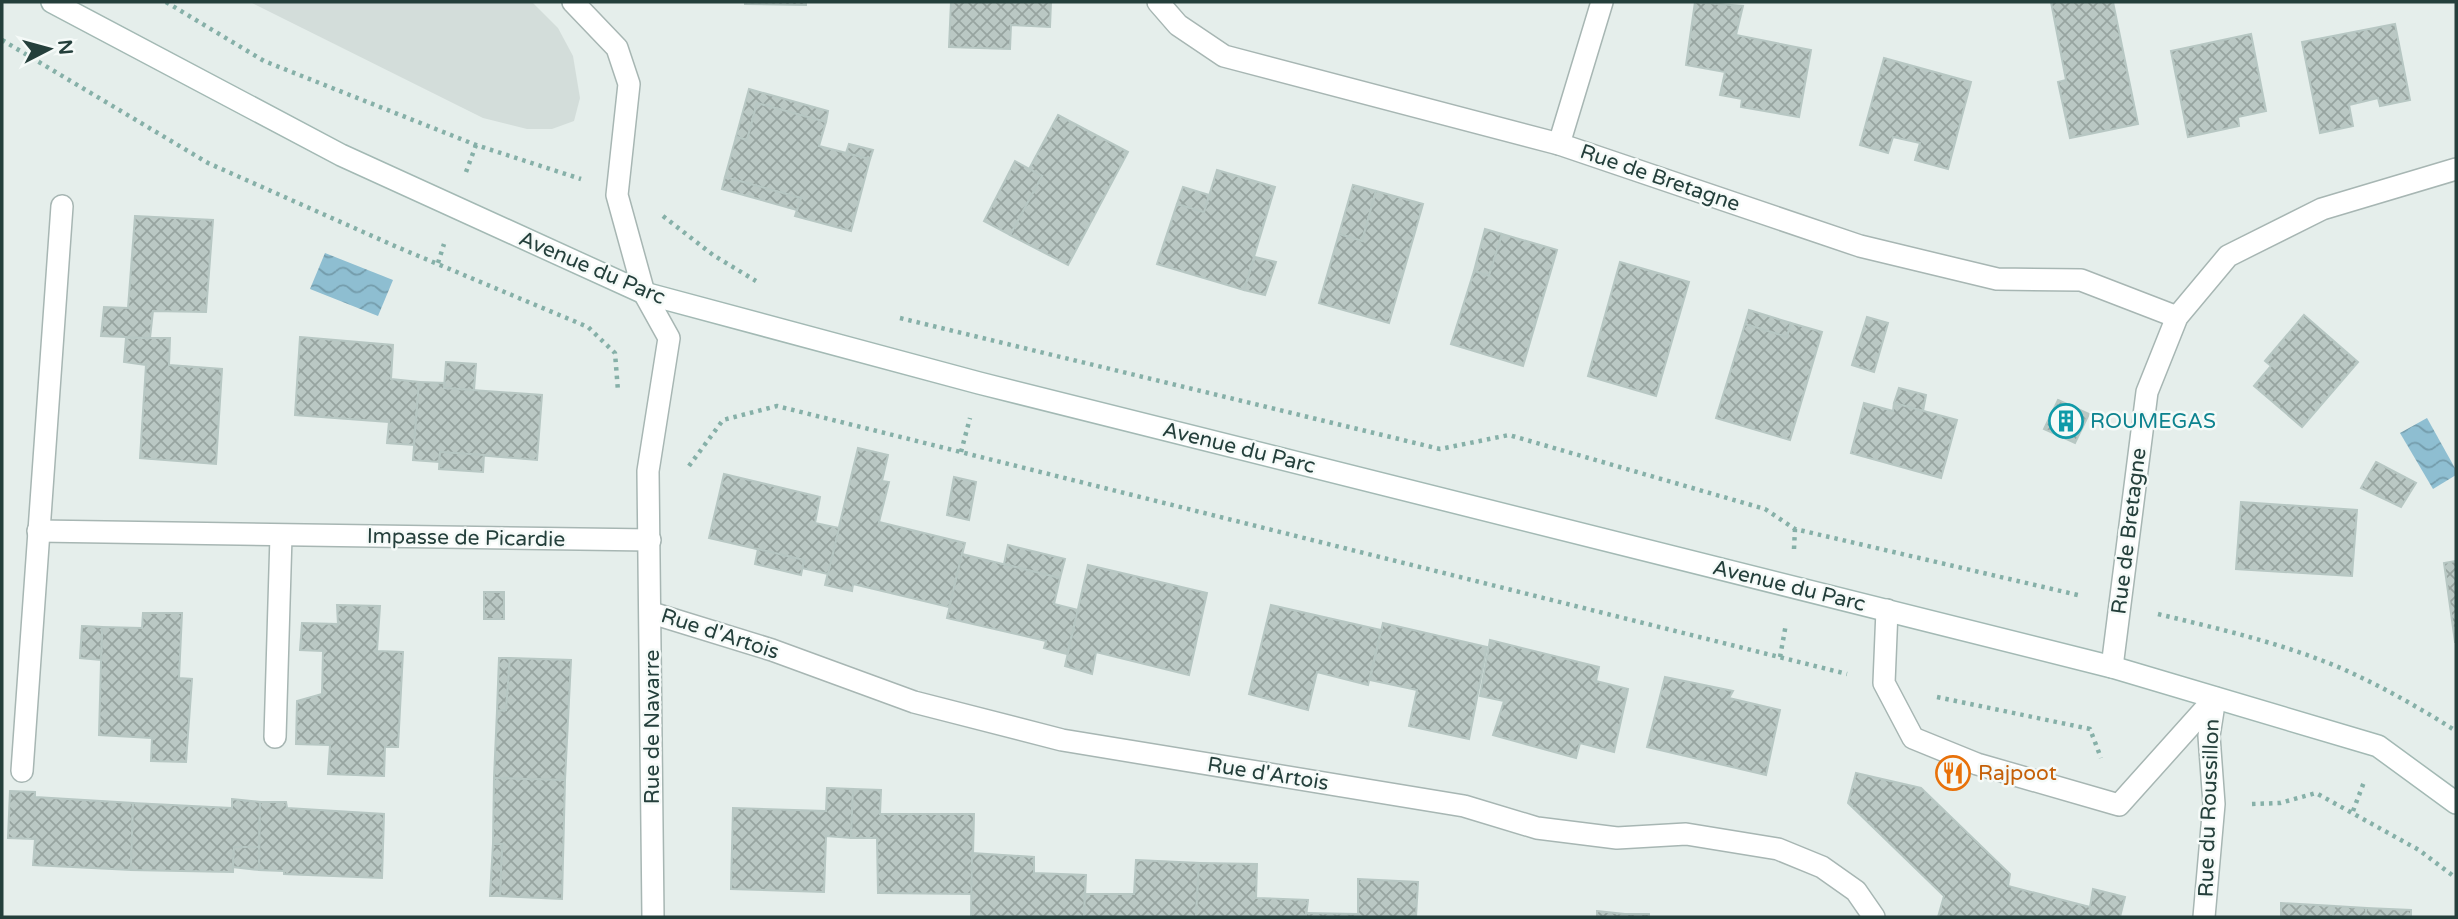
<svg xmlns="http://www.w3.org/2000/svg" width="2458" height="919" font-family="'Varela Round',sans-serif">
<defs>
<pattern id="water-waves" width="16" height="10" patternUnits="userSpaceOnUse" patternTransform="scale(1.75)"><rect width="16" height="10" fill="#8ebed1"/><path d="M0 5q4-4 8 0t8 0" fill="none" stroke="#749cab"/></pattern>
<pattern id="building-cross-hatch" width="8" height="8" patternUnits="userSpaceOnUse" patternTransform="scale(1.75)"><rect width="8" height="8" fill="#bac8c4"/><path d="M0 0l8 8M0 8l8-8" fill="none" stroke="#97a4a0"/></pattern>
</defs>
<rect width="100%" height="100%" fill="#e5eeeb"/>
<polygon fill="#d3ddda" points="250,2 532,2 558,28 573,56 580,98 574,121 552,129 527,129 483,118"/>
<g fill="url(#water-waves)">
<polygon points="325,253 393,280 378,316 310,289"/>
<polygon points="2427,418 2456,470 2456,475 2433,489 2400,433"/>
</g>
<g fill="url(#building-cross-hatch)" stroke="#b7c7c3" stroke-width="2">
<polygon points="745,2 806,2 806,5 745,4"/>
<polygon points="951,2 1051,2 1050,27 1011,25 1010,49 949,47"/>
<polygon points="1695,2 1743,6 1736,35 1811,50 1799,117 1741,107 1742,99 1720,95 1725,72 1686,65"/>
<polygon points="2051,2 2113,2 2138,124 2070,138 2058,82 2066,80"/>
<polygon points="2395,24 2410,100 2380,106 2378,98 2349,105 2353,126 2320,133 2302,42"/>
<polygon points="2251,34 2266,111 2238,117 2239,126 2188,137 2171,51"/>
<polygon points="1884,58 1971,82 1948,169 1915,160 1920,143 1893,137 1888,153 1860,145"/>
<polygon points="749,89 828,111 826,122 757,103 747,140 736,137"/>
<polygon points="757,103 826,122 819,146 870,159 851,231 795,216 801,198 725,177 736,137 747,140"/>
<polygon points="1058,115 1128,152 1068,265 1010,235 1042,176 1029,169"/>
<polygon points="849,144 873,150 870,159 846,153"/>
<polygon points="1015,161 1042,176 1010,235 984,221"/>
<polygon points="1217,170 1275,187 1244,290 1157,264 1177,204 1204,212"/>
<polygon points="725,177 801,198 797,210 722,189"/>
<polygon points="1353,185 1376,191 1362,241 1339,234"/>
<polygon points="1183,187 1209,195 1204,212 1177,204"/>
<polygon points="1376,191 1423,204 1389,323 1319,303 1339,234 1362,241"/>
<polygon points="135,216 213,220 206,312 153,311 150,338 101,336 104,307 128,308"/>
<polygon points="1485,229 1502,234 1489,276 1474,271"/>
<polygon points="1502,234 1557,250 1523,366 1451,344 1474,271 1489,276"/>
<polygon points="1255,257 1276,262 1265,295 1244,290"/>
<polygon points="1620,262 1689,282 1656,396 1588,376"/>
<polygon points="1749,310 1791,323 1787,337 1745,324"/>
<polygon points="2304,315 2358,362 2302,427 2254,386 2271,366 2265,361"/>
<polygon points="1867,317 1888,323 1874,372 1852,365"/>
<polygon points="1791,323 1822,332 1790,440 1716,418 1745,324 1787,337"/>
<polygon points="300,337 393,345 391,379 419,382 414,445 387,443 389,422 295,415"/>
<polygon points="126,338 170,338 169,365 222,369 216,464 140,458 146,365 124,362"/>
<polygon points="446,362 476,364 474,390 444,388"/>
<polygon points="419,382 445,383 444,388 542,395 537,460 440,452 439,462 413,460"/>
<polygon points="1899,388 1926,395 1923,411 1894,403"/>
<polygon points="2058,400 2089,414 2075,443 2044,429"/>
<polygon points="1864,403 1893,411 1894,403 1957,420 1941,478 1851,453"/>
<polygon points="858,448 888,455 882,481 889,482 879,522 965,543 949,607 853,584 852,591 825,585"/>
<polygon points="440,452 484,455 483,472 439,469"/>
<polygon points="2376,462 2416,483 2401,507 2361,488"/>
<polygon points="724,474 820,497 815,523 839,528 828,574 802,568 804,560 709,538"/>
<polygon points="954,477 976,482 969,520 947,515"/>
<polygon points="2241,502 2357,510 2352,576 2236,569"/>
<polygon points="1008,545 1065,559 1060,578 1004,564"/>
<polygon points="758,549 804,560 801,575 755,564"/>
<polygon points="962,554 1060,578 1054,604 1078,610 1067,654 1044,648 1046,641 947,618"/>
<polygon points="2456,561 2456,642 2455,642 2444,563"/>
<polygon points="1088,565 1207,593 1189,675 1096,652 1092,674 1065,666"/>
<rect x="484" y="592" width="20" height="27"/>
<polygon points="337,605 380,606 377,651 403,652 398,747 385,747 384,776 328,774 330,745 296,744 297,701 322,694 323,651 300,650 302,623 338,624"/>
<polygon points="1271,605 1381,630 1368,685 1317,672 1308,710 1249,694"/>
<polygon points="143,613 182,613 179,678 192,679 186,762 151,761 152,738 99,735 102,627 142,628"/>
<polygon points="1383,623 1487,647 1469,739 1409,726 1417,690 1370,680"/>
<polygon points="82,626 102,627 101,660 80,658"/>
<polygon points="1490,640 1599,667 1596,681 1628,689 1614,752 1580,743 1576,758 1493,735 1504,701 1480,696"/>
<polygon points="499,658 510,658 506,710 497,711"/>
<polygon points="510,658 571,660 565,780 494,778 497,711 506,710"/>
<polygon points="1665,677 1733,691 1729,698 1780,710 1766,775 1647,747"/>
<polygon points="1856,773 1921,788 2010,874 2008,886 2090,907 2093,889 2125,897 2120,917 1938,917 1944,896 1848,803"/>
<polygon points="494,778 565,780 562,899 500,896 502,844 493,844"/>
<polygon points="827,788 853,789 851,838 826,836 824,892 731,889 733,808 826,811"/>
<polygon points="853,789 881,790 880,814 974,814 972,894 878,893 877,838 851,838"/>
<polygon points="10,791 35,792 35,797 133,803 131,870 33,865 35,839 8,838"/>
<polygon points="232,799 260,802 259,847 234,847 233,872 131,870 133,803 232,808"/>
<polygon points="260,802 286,802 287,808 384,814 382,878 284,874 284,871 259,870"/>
<polygon points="493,844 502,844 500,896 490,896"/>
<polygon points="234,847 259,847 259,870 233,867"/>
<polygon points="972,853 1034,857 1034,873 1086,875 1084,917 971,917"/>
<polygon points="1136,860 1199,863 1196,917 1084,917 1085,894 1134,894"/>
<polygon points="1199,863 1257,864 1256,898 1308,900 1306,917 1196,917"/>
<polygon points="1358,879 1418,882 1416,917 1306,917 1306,913 1358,914"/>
<polygon points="2281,903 2334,906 2333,917 2281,917"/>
<polygon points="2334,906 2366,908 2366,917 2333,917"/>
<polygon points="2366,908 2411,910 2411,917 2366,917"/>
<polygon points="1597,911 1624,914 1624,917 1597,917"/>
<rect x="1624" y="914" width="25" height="3"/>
</g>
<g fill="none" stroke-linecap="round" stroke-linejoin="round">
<g stroke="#a7b6b3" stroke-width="24">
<g id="lane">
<polyline points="573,2 617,48 629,84 617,195 644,293"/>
<polyline points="38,531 650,540"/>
<polyline points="1887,610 1884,683 1913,738 1977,764 2119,805 2215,698"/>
<polyline points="275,737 281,536"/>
<polyline points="22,771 62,206"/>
</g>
</g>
<g stroke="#a7b6b3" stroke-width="24">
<g id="street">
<polyline points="1158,2 1178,25 1224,56 1559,144 1860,246 1997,279 2081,280 2177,317"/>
<polyline points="1559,144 1602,2"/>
<polyline points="644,293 669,338 648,471 653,917"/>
<polyline points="652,613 772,650 914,702 1062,740 1464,806 1537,828 1617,838 1686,834 1778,849 1822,867 1856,891 1874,917"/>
<polyline points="2112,667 2147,392 2177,317 2228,256 2322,209 2456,169"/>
<polyline points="2204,917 2214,804 2209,736 2215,698"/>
</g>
</g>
<g stroke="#a3b9b4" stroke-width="24">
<polyline id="secondary" points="52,2 341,155 644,293 979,383 2112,667 2378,746 2456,803"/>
</g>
<g stroke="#86b0a8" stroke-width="4.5" stroke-dasharray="3.5 5" stroke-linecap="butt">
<polyline points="166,2 264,61 476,145 581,179"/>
<polyline points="2,40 208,163 397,247 588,327 615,353 618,391"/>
<polyline points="466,172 476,145"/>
<polyline points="663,216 713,255 756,281"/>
<polyline points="438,263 444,244"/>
<polyline points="900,318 1440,449 1509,435 1765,509 1795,529 2082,596"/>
<polyline points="961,452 970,418"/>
<polyline points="689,466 723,420 777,406 1847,674"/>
<polyline points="1794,549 1795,529"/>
<path d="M 2158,614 C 2220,629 2285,644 2343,669 C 2383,687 2420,708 2456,731"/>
<polyline points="1780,657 1786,624"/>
<polyline points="1937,697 2090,729 2101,758"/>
<polyline points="2252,804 2280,803 2316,793 2419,850 2456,878"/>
<polyline points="2353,811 2364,782"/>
</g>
<use href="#lane" stroke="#fff" stroke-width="21"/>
<use href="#street" stroke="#fff" stroke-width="21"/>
<use href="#secondary" stroke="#fff" stroke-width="21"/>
</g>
<defs>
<g id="building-ring" transform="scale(1.75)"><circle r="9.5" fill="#f5faf8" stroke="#0f9aa8" stroke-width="1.5"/><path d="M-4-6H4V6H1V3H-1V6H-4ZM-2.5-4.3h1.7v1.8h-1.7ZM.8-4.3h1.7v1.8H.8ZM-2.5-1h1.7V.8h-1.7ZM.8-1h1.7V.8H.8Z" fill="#0f9aa8"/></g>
<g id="restaurant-ring" transform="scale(1.75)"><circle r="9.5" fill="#f5faf8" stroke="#e8710a" stroke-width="1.5"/><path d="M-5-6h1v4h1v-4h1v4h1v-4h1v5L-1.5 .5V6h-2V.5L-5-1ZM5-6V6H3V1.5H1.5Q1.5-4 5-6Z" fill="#e8710a"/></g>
</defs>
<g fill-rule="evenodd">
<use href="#building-ring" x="2066" y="421"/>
<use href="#restaurant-ring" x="1953" y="773"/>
</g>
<g text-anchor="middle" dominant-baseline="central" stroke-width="5" stroke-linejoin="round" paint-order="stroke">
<g font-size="21" fill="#243f3b" stroke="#f5faf8">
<text transform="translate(1660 178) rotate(19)">Rue de Bretagne</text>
<text transform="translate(592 268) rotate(23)">Avenue du Parc</text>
<text transform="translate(1239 448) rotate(14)">Avenue du Parc</text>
<text transform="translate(2129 531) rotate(-83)">Rue de Bretagne</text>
<text transform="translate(466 538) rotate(1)">Impasse de Picardie</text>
<text transform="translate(1789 586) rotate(14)">Avenue du Parc</text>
<text transform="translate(720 634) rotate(18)">Rue d'Artois</text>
<text transform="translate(652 727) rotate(-90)">Rue de Navarre</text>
<text transform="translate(1268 774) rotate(9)">Rue d'Artois</text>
<text transform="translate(2209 808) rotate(-88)">Rue du Roussillon</text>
</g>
<g font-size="21" fill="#0d838f" stroke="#f5faf8" text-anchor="start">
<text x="2090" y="421">ROUMEGAS</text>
</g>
<g font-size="21" fill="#c56008" stroke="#f5faf8" text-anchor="start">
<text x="1978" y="773">Rajpoot</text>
</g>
</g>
<rect width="2458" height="919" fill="none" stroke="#243f3b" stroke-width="7"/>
<g transform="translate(49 49) rotate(84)" stroke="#f5faf8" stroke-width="5" paint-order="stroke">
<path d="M0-5L12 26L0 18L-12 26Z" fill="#243f3b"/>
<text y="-10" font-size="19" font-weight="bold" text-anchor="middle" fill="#243f3b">N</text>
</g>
</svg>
